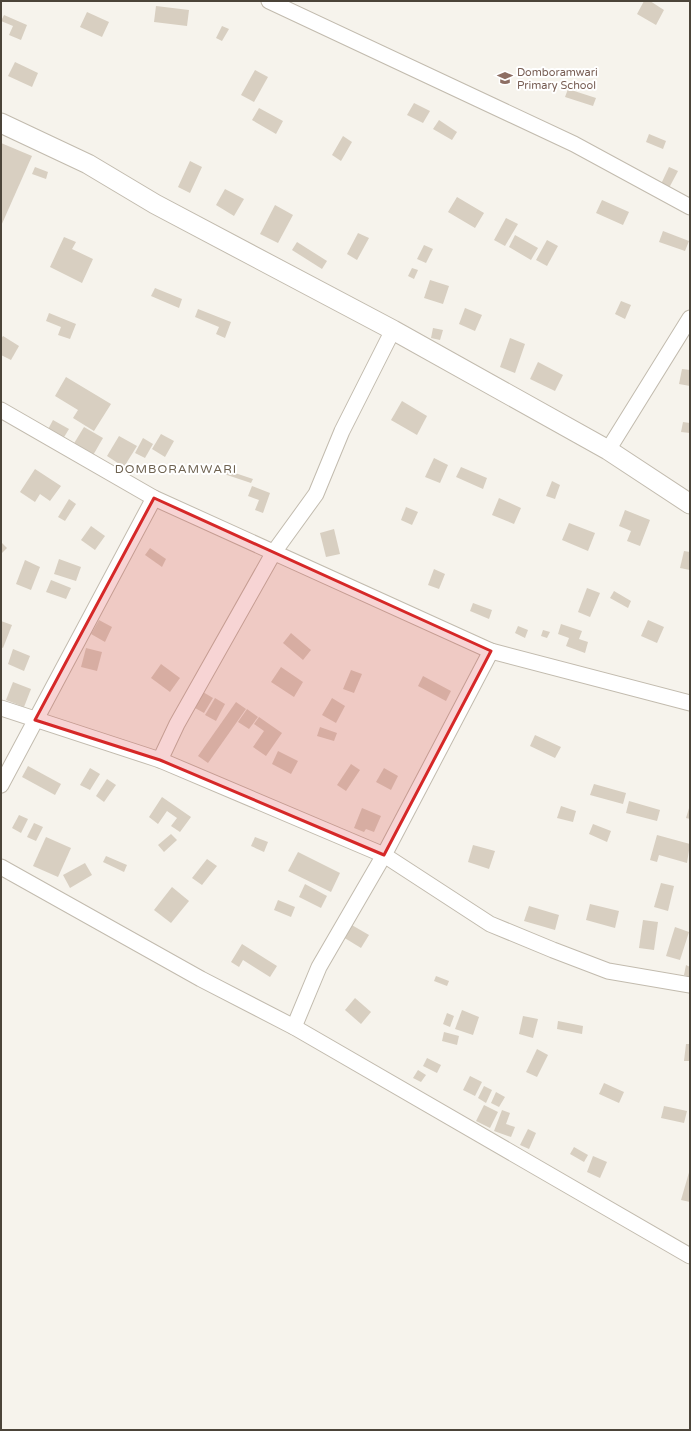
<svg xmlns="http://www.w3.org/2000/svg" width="691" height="1431" font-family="'Varela Round',sans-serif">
<rect width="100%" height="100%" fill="#f6f3ec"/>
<g fill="#d8cfc1">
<polygon points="644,1 650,1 664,10 656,25 637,14"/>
<polygon points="156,6 189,10 187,26 154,22"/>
<polygon points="87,12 109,22 102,37 80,27"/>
<polygon points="4,15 27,25 21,40 9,35 13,26 1,21"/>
<polygon points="222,26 229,29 222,41 216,38"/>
<polygon points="15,62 38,73 32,87 8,76"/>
<polygon points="255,70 268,77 254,102 241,95"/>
<polygon points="568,89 596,98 593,106 565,97"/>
<polygon points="414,103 430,111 423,123 407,115"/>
<polygon points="259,108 283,121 276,134 252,120"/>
<polygon points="439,120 457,132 452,140 433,129"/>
<polygon points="649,134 666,141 663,149 646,142"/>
<polygon points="343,136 352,142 341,161 332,155"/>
<polygon points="1,143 32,156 1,226"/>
<polygon points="190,161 202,167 190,193 178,187"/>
<polygon points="35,167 48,172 46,179 32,174"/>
<polygon points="669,167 678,171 669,188 661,184"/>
<polygon points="225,189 244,199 234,216 216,205"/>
<polygon points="457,197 484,213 475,228 448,212"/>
<polygon points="602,200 629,212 623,225 596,213"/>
<polygon points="275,205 293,215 278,243 260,234"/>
<polygon points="506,218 518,224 505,246 494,240"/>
<polygon points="663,231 689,241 685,251 659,242"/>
<polygon points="358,233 369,238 357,260 347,254"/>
<polygon points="515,235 538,248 531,260 509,247"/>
<polygon points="64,237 76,242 72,249 93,259 82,283 50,267"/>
<polygon points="547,240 558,246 547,266 536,260"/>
<polygon points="297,242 327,261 322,269 292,250"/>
<polygon points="424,245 433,249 426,263 417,259"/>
<polygon points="412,268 418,270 414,279 408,276"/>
<polygon points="430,280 449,286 443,304 424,298"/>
<polygon points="155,288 182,299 179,308 151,296"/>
<polygon points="621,301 631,305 625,319 615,314"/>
<polygon points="465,308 482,315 475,331 459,324"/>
<polygon points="198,309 231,322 225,338 216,334 219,327 195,317"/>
<polygon points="49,313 76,324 70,339 58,335 61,327 46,321"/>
<polygon points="433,328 443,330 440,340 431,338"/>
<polygon points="3,336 19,346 11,360 1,355 1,339"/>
<polygon points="510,338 525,344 515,373 500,367"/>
<polygon points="538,362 563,375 555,391 530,379"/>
<polygon points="682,369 690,370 690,386 679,384"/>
<polygon points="66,377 111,404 94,431 73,418 78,410 55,396"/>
<polygon points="402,401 427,416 417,435 391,420"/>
<polygon points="53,420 69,429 61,442 46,433"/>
<polygon points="683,422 690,423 690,433 681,432"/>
<polygon points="84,427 103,438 92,457 73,445"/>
<polygon points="161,434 174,441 165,457 152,449"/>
<polygon points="119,436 137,446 124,467 107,456"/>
<polygon points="143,438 153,444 145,458 135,453"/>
<polygon points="434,458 448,465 440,483 425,477"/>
<polygon points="461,467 487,478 483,489 456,477"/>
<polygon points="35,469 61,486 50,501 40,494 35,502 20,492"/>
<polygon points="226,470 253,479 251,483 224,474"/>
<polygon points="552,481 560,485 555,499 546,496"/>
<polygon points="252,486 270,493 263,513 255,510 259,500 248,496"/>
<polygon points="499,498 521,508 514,524 492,515"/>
<polygon points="69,499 76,504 65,521 58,517"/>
<polygon points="406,507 418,512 412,525 401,520"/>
<polygon points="625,510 650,520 640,546 627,541 631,531 619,526"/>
<polygon points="569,523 595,533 588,551 562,540"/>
<polygon points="91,526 105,536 95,550 81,540"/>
<polygon points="334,529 340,554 326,557 320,533"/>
<polygon points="1,542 7,548 1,554"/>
<polygon points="150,548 166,559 162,567 145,555"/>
<polygon points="684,551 690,552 690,570 680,568"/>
<polygon points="59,559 81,567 76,581 54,574"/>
<polygon points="25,560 40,567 31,590 16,584"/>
<polygon points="434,569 445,574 439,589 428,585"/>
<polygon points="51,580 71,588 66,599 46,592"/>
<polygon points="587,588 600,593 590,617 578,612"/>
<polygon points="614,591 631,601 628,608 610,598"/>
<polygon points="473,603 492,610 489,619 470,611"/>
<polygon points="99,620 112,627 105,642 91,634"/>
<polygon points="648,620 664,627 657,643 641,636"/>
<polygon points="1,621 12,625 3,648 1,647"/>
<polygon points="561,624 582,631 579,639 588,642 585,653 566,646 569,638 558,634"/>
<polygon points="518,626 528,630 525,638 515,633"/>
<polygon points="543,630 550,632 547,638 541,636"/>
<polygon points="291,633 311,650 303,660 283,643"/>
<polygon points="86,648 102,652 97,671 81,667"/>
<polygon points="13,649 30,656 24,671 8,664"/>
<polygon points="161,664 180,678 170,692 151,678"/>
<polygon points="281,667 303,682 294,697 271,682"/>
<polygon points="351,670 362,674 354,693 343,689"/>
<polygon points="423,676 451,691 446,701 418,686"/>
<polygon points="13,682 31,689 24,707 6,700"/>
<polygon points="203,692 213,698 204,713 195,708"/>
<polygon points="215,698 225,704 216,721 205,715"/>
<polygon points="332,698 345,706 336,723 322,715"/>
<polygon points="236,702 246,709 208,763 198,756"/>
<polygon points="247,709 258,717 249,729 238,722"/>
<polygon points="259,717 282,733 266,756 253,747 264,731 254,724"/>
<polygon points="320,727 337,733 334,741 317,736"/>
<polygon points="535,735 561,747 555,758 530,746"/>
<polygon points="278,751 298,761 291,774 272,764"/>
<polygon points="351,764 360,770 346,791 337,785"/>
<polygon points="28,766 61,784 55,795 22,777"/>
<polygon points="90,768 100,774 90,790 80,785"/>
<polygon points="384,768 398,776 391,790 376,782"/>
<polygon points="107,779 116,785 104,802 96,796"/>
<polygon points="594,784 626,793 623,804 590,795"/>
<polygon points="162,797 191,817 180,832 171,826 177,818 167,811 158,824 149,817"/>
<polygon points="629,801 660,810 657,821 626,813"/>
<polygon points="690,805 690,819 686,818"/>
<polygon points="561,806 576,811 573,822 557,818"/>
<polygon points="362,808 381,816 374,832 366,829 364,832 354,828"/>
<polygon points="19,815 28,819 21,833 12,828"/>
<polygon points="34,823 43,827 36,841 27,837"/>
<polygon points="593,824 611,831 607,842 589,834"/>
<polygon points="171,834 177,840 164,852 158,845"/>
<polygon points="657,835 690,844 687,863 659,855 657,862 650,860"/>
<polygon points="46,837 71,848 58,877 33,866"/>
<polygon points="255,837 268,842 264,852 251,846"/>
<polygon points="473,845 495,851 489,869 468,862"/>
<polygon points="298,852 340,873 331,892 288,871"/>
<polygon points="106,856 127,865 124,872 103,862"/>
<polygon points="207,859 217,866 202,885 192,878"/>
<polygon points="85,863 92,875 70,888 63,875"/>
<polygon points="661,883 674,886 668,911 654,907"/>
<polygon points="305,884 327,896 321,908 299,897"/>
<polygon points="172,887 189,901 171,923 154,910"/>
<polygon points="278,900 295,907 291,917 274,910"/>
<polygon points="590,904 619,911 615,928 586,920"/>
<polygon points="529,906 559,915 555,930 524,921"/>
<polygon points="643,920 658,922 654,950 639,948"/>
<polygon points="350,924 369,935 361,948 343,937"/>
<polygon points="675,927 689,932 680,960 666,956"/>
<polygon points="242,944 277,966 270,977 243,960 239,967 231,962"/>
<polygon points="686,965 690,967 690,977 684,975"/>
<polygon points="436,976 449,981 447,986 434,981"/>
<polygon points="355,998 371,1012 361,1024 345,1010"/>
<polygon points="462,1010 479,1017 473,1035 455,1029"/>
<polygon points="447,1013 454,1016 450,1027 443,1024"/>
<polygon points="523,1016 538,1019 533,1038 519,1034"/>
<polygon points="558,1021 583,1026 582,1034 557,1029"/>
<polygon points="444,1032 459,1036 457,1045 442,1041"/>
<polygon points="686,1044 690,1044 690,1061 684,1061"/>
<polygon points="537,1049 548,1055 537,1077 526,1072"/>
<polygon points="427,1058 441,1065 437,1073 423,1066"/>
<polygon points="418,1070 426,1075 421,1082 413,1078"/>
<polygon points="470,1076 482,1082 475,1096 463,1090"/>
<polygon points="604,1083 624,1092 619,1103 599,1094"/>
<polygon points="484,1086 492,1090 486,1103 478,1098"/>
<polygon points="496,1092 505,1097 499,1107 491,1103"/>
<polygon points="484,1105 498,1112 490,1128 476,1121"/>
<polygon points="664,1106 687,1111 684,1123 661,1118"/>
<polygon points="502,1110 510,1113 506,1124 515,1127 511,1137 494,1131"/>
<polygon points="528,1129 536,1133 529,1149 520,1145"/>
<polygon points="574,1147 588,1155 584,1162 570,1154"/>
<polygon points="593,1156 607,1162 600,1178 587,1172"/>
<polygon points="690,1169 690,1202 681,1200"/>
</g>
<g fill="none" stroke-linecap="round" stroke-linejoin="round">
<g stroke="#c2bbae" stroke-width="17">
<g id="minor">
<polyline points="269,1 574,144 690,207"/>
<polyline points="1,410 154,498 491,651 690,703"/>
<polyline points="608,450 690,318"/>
<polyline points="1,708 160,760 384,855 490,924 553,950 608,971 690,985"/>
<polyline points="160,760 177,724 274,552 316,494 342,431 393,330"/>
<polyline points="1,785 154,498"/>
<polyline points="1,867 201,979 294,1027 690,1256"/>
<polyline points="294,1027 319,967 384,855 491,651"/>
</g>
</g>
<g stroke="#c2bbae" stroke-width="21">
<polyline id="tertiary" points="1,123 88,164 155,204 393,330 608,450 690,504"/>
</g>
<use href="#minor" stroke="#fff" stroke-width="15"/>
<use href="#tertiary" stroke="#fff" stroke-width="19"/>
</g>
<path fill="#d62828" fill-opacity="0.2" stroke="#d62828" stroke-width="3" stroke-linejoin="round" d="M 154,498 L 491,651 L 384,855 L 160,760 L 35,720 Z"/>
<defs>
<g id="school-bare" transform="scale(1.2)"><path d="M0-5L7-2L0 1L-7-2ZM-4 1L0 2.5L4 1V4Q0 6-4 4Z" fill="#8d6e63" stroke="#fff" stroke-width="2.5" paint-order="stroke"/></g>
</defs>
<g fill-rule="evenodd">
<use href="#school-bare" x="505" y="78"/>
</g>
<g text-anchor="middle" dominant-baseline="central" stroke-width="4" stroke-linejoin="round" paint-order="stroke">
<g font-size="11" fill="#785e54" stroke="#fff" text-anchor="start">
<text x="517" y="72">Domboramwari<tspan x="517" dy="13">Primary School</tspan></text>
</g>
<g font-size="12" letter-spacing="1" fill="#6e6250" stroke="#fff">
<text x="176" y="469">DOMBORAMWARI</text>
</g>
</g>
<rect width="691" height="1431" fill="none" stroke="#4b4439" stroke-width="4"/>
</svg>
